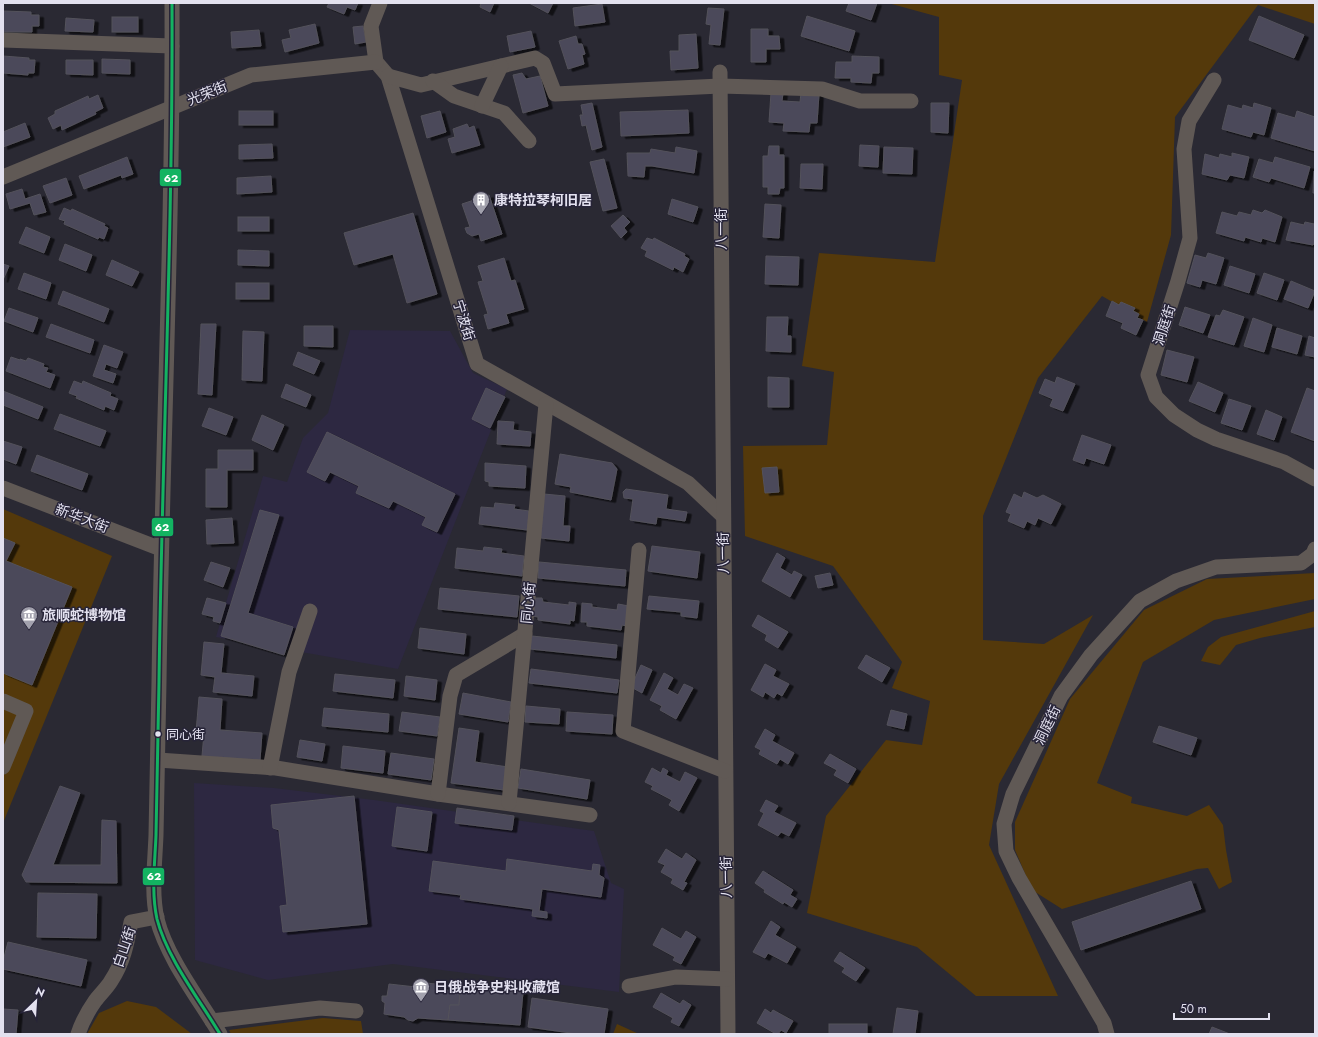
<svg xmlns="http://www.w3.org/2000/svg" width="1318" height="1037" font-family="Jost,'Noto Sans SC',sans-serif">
<defs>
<filter id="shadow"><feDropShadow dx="4.5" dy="2.5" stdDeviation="0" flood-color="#0009"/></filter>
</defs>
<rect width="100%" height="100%" fill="#2a2933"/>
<g fill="#2d2841">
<polygon points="350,330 450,331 473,373 507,389 398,669 216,637 263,476 287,482 303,438 328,413"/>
<polygon points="194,783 274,788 374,800 594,831 611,883 624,889 619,992 393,964 268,980 195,960"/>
</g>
<g fill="#54390b">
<polygon points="888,3 1315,3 1315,24 1258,5 1175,117 1171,235 1147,322 1102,296 1038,378 983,516 983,640 1044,644 1093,615 999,784 989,845 1058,996 976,996 917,947 807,913 826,816 886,740 922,745 930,701 892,688 902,662 833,566 745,536 743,446 827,445 834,372 802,366 819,253 935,262 962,80 939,75 939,17"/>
<polygon points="3,509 112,556 3,823"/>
<polygon points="1315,573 1315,599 1214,620 1143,662 1097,783 1132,797 1131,803 1187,816 1209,805 1223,825 1226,850 1232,882 1219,889 1208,868 1197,869 1062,909 1032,890 1015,850 1015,822 1070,699 1144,610 1207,579"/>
<polygon points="1315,611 1315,627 1260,638 1236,645 1220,665 1201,661 1208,647 1221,637"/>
<polygon points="127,1001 156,1007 192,1034 87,1034 99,1013"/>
<polygon points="323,1018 361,1021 363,1034 231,1034 229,1030"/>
<polygon points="617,1024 639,1034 613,1034"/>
</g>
<g fill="#4c485a" stroke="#53525b" filter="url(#shadow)">
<polygon points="329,3 358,3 355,10 347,7 344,14 327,7"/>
<polygon points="481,3 494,3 490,12 480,7"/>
<polygon points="529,3 553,3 548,13"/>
<polygon points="849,3 877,3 871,20 846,11"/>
<polygon points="602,4 605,22 575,26 573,8"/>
<polygon points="708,8 724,9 720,45 709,44 711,25 706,24"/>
<polygon points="3,11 31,12 31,15 39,15 39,26 32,26 32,32 3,32"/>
<polygon points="807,16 855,31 849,51 801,36"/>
<polygon points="1259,16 1304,35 1294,58 1249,40"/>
<rect x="112" y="17" width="26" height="15"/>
<polygon points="66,18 94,20 93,32 65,31"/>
<polygon points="315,24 319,43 285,52 282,40 291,38 289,30"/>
<polygon points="363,26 366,42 355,44 353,27"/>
<polygon points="751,29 768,29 768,36 779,36 780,49 766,49 766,62 751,62"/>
<polygon points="259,30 261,46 232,48 231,32"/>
<polygon points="531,31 535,47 510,52 507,36"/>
<polygon points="696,34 698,68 671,70 670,51 679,51 679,35"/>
<polygon points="576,36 578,44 582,44 585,54 582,55 584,64 568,69 559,41"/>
<polygon points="3,56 29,58 29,60 35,60 34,73 28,73 28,75 3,73"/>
<polygon points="852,56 879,57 879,73 872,73 871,83 851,82 851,78 835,78 836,62 852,62"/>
<polygon points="102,59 130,60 130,74 102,73"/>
<polygon points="66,60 93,60 93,75 66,74"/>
<polygon points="522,73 526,79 540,76 548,106 523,113 513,75"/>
<polygon points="771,93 783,93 782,101 800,102 801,93 819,94 817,123 810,123 809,132 783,131 784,123 769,122"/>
<polygon points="98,95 103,108 95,112 96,114 62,130 61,125 53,129 48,118 55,114 55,111 88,96 89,99"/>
<polygon points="592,103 602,147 592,150 586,125 582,126 580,115 583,115 581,105"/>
<polygon points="931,103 949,103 948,133 931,132"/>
<polygon points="1254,103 1271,108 1264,135 1253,132 1251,137 1222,129 1228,105 1242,109 1243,105 1253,108"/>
<polygon points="688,110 689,133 621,136 620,112"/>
<rect x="239" y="111" width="34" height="14"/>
<polygon points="440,111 446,132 427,138 421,116"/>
<polygon points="1297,111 1315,117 1315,151 1271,138 1278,113 1295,118"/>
<polygon points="25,123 30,137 3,147 3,132"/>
<polygon points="467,124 469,128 474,126 480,145 452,153 448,139 455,137 453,129"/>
<polygon points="272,144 273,158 239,159 239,145"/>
<polygon points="860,145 879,146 878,167 859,166"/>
<polygon points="769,146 779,146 779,155 784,155 784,188 780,188 779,194 768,194 768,187 763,187 763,156 768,156"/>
<polygon points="676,147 697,151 694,173 652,166 645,166 644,177 628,176 627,153 650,153 651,149 675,153"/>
<polygon points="884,147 913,148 912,174 883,173"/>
<polygon points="1232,153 1249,157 1244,178 1230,175 1227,180 1202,174 1205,154 1219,158 1220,154 1232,157"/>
<polygon points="127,157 133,174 122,178 121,175 84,189 79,176"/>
<polygon points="1275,157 1310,167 1304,188 1271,178 1269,182 1253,177 1259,159 1273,163"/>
<polygon points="604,159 617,208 603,211 590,162"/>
<polygon points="801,164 823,164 822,189 800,188"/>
<polygon points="1314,171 1315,171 1315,193 1313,193"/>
<polygon points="271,176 272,192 237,194 237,178"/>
<polygon points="66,178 72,195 50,203 43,186"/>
<polygon points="22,189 25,199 40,194 46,212 34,215 30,203 10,209 6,194"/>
<polygon points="489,195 502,234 481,241 479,234 472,236 467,233 465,228 470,227 462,204"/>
<polygon points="672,199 698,207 693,222 668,214"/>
<polygon points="765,204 781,205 779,238 763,237"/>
<polygon points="64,208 71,211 72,209 105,224 104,226 108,228 104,239 99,237 98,239 64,224 65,221 59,219"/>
<polygon points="1253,210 1262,213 1265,210 1282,217 1275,242 1262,238 1261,242 1245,237 1244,241 1216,233 1222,212 1237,216 1239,212 1251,215"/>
<polygon points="413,213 437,294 407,303 393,254 354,265 344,233"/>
<polygon points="623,215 630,222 624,228 627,232 621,238 611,226"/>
<rect x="238" y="217" width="31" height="14"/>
<polygon points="1291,222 1304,225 1305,222 1314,224 1315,222 1315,242 1313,245 1286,240"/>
<polygon points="26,227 50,237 44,253 19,243"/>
<polygon points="647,238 653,240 654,238 685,254 684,256 689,259 683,272 674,267 673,270 645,256 647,251 641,248"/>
<polygon points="65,244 92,255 86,271 59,260"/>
<polygon points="238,250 269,251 269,266 238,265"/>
<polygon points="1208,253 1224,258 1216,284 1202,280 1200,287 1187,283 1195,255 1206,258"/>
<polygon points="766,256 799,257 798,285 765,284"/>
<polygon points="504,258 511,281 515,280 524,309 506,314 509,323 488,329 484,315 488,314 478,282 483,281 478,266"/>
<polygon points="112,260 139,272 132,286 106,275"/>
<polygon points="3,264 9,266 3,280"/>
<polygon points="1230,266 1255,274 1249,293 1224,285"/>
<polygon points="24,273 51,283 46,299 18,289"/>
<polygon points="1264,273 1284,280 1277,300 1257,293"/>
<polygon points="1291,281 1315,291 1308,308 1284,299"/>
<rect x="236" y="283" width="33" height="16"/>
<polygon points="63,291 109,309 104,322 58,304"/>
<polygon points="1112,301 1119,305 1121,302 1135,308 1133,311 1139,314 1137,318 1143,320 1136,335 1121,328 1123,323 1106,316"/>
<polygon points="1185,307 1210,315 1203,333 1179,325"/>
<polygon points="9,308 38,318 33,332 4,321"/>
<polygon points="1223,310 1244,317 1234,345 1208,337 1216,315 1220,316"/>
<polygon points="767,317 788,317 787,336 791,336 791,352 766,351"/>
<polygon points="1253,318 1272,325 1264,352 1244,346"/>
<polygon points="51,324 94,340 90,353 46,337"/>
<polygon points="201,324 216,324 212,395 198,394"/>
<polygon points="304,326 333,326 333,347 304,346"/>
<polygon points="1277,328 1302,336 1297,354 1272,347"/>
<polygon points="243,331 264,332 262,381 242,380"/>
<polygon points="1309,336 1315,338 1315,357 1305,355"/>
<polygon points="104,345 123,352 117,368 106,364 104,370 116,374 113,383 93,376"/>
<polygon points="1167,350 1194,357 1187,382 1161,375"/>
<polygon points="298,352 320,361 314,374 293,365"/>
<polygon points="11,357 20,360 20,359 26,361 28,358 44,364 43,367 48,368 46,372 55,375 50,388 6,371"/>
<polygon points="768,377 789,378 789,407 768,407"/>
<polygon points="1057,377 1075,384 1063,411 1050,406 1053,399 1039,393 1045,379 1055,383"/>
<polygon points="74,381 82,384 83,381 111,393 110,396 118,399 114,410 105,406 104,410 76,398 77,396 69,393"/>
<polygon points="1198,382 1223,393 1215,412 1189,401"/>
<polygon points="286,384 311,395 306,407 281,397"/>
<polygon points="486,388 505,397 490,428 472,419"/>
<polygon points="1307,388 1315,391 1315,441 1291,432"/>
<polygon points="3,391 43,407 38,419 3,405"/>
<polygon points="1229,399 1251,406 1242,430 1221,423"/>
<polygon points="209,408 233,417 226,435 202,426"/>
<polygon points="1266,410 1282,417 1274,440 1257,434"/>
<polygon points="60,414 106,431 100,446 54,429"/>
<polygon points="262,415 284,425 273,450 252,440"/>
<polygon points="498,421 514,422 513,430 531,432 530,446 497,444"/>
<polygon points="327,432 455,494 437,532 422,525 426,517 393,501 389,508 356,493 359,486 330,472 325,481 307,472"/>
<polygon points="1082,435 1111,445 1104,464 1086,458 1084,464 1073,460"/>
<polygon points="3,441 22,447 16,464 3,459"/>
<polygon points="218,450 253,450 253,470 227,470 227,507 206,507 206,469 218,469"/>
<polygon points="560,454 612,463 617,469 611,500 570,492 571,487 555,484"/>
<polygon points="37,455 88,474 82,490 31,471"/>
<polygon points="485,463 526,466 525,488 489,486 489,482 485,481"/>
<polygon points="777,467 779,492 765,493 762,468"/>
<polygon points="626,489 668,495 666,509 687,512 685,521 657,517 656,524 630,520 633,499 624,498 623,492"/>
<polygon points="1024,492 1037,498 1043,495 1061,504 1051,524 1038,518 1035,525 1027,521 1024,528 1008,521 1011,514 1006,512 1014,494 1022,498"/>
<polygon points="544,494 565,496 563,526 570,526 569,541 541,538"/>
<polygon points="495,503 515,505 514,509 529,511 527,530 479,524 481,507 494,508"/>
<polygon points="260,510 279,515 248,613 293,627 284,655 221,636"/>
<polygon points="232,518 234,543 207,544 206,520"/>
<polygon points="3,538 15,543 6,561 72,587 32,685 3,673"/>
<polygon points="652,546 700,552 697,578 648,571"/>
<polygon points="484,547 502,549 501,553 524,556 522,576 455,568 457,548 483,551"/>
<polygon points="777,553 785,558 780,568 792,575 794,571 802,575 790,597 762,581"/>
<polygon points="211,562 230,568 223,587 204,580"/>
<polygon points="539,562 626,570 625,586 538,578"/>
<polygon points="830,573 833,585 818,588 815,576"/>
<polygon points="440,588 519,596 517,617 438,609"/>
<polygon points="649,596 699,601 697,618 681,616 681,612 647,609"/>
<polygon points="207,598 226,603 220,623 213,621 214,617 202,614"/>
<polygon points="534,598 542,598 543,602 569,605 569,602 576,603 574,621 570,620 570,624 538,620 538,617 532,616"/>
<polygon points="582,603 592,604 592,607 617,610 618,604 629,606 627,626 622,625 621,630 587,626 587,622 581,622"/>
<polygon points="758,615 788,632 778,648 765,640 767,635 752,626"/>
<polygon points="420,628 466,634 464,654 418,648"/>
<polygon points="532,636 617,645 616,658 530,649"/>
<polygon points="204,642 224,644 221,673 254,676 252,696 213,692 215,677 201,675"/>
<polygon points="866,655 890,668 882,682 858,668"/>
<polygon points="765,664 776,670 773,676 789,684 782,696 777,693 774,698 765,692 763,697 751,690"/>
<polygon points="641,665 652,670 642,693 631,687"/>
<polygon points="531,669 619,680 617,693 529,683"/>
<polygon points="664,673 673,678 667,689 678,695 684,684 693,688 676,719 660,710 662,706 650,700"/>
<polygon points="335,674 395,680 393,698 333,691"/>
<polygon points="406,676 437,680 435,700 404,696"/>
<polygon points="463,693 511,702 508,722 459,714"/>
<polygon points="199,697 222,699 220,730 262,733 260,760 202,756 204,733 196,732"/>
<polygon points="526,706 560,709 559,724 525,722"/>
<polygon points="324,708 389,714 388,732 322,726"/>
<polygon points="891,710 907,714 904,729 887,725"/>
<polygon points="402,712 440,717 437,736 399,731"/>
<polygon points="567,712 613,715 612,734 566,731"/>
<polygon points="1159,726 1197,738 1191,755 1153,742"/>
<polygon points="459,728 479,731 475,762 508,767 504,790 451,783"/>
<polygon points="765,729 775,735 772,741 794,753 788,764 780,759 777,764 759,754 761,750 755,747"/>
<polygon points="300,740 325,744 322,761 297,757"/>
<polygon points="343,746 385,751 383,773 341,768"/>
<polygon points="391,753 434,759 431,780 388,774"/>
<polygon points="830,754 856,769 848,783 834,775 837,770 824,763"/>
<polygon points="652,768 661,773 663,768 668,771 666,775 680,782 685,772 697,778 679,811 669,805 672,800 651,789 653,786 645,782"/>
<polygon points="521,769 590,780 587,799 518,788"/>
<polygon points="60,786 80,793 53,865 101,865 102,820 116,821 117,883 26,882 22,875"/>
<polygon points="354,796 367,924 283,932 280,906 287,905 279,830 273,828 271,805"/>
<polygon points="766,800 778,806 774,812 796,823 789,836 781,832 778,836 758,825 764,813 760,811"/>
<polygon points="397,807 432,812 427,851 392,846"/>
<polygon points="457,808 514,816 512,830 455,823"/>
<polygon points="666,849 682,859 686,853 696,860 684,882 687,883 683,890 671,883 673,879 661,872 665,865 658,862"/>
<polygon points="507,859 592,871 593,864 600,865 599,875 604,878 601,897 542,889 539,911 547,912 547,918 532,916 533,909 460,899 461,895 429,891 433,861 506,871"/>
<polygon points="763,871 793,890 790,895 797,899 792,907 784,902 783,904 764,892 765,890 755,883"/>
<polygon points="1191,881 1201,909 1081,950 1072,922"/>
<polygon points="38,893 97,894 96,938 37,937"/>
<polygon points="771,921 780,927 775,935 796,947 787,963 768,953 765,958 753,952"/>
<polygon points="662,928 681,939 686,931 696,937 681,964 673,960 675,957 653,945"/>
<polygon points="8,942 87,960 81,986 3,969 3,961"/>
<polygon points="840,952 865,968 856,981 842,972 845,968 834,961"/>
<polygon points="426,983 445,985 445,990 460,991 459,1005 450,1005 448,1020 418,1018 413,1021 408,1020 404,1017 384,1014 385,1003 382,1001 382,996 387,996 389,984 425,988"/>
<polygon points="460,987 523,992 520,1025 448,1020 450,1005 459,1005"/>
<polygon points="661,993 680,1004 683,1000 691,1005 679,1026 671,1022 673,1018 653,1007"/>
<polygon points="532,998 608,1009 604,1034 578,1034 528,1027"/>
<polygon points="897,1008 918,1011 915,1034 893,1034"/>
<polygon points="3,1009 18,1010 16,1034 3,1034"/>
<polygon points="765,1009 771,1013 773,1010 793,1021 786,1033 781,1030 778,1034 776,1034 757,1023"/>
<rect x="829" y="1024" width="38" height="10"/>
<polygon points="1212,1027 1230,1034 1209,1034"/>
</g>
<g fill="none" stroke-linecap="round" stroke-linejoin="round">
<g stroke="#605955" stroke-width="15">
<path d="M 172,3 C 173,229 162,456 159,682 C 158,733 157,784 156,835 C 155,862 151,892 157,919 C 167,958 199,999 220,1034"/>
<polyline points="380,3 371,26 376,62 388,76 477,364 688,483 723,516"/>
<polyline points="3,40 172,46"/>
<polyline points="720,72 728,1034"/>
<polyline points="388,76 421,85 535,58 543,63 555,94 720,86 822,89 860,101 911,101"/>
<polyline points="1214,80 1189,121 1184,149 1190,238 1178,281 1148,375 1156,397 1174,415 1197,430 1216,439 1284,462 1315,479"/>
<polyline points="433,81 454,96 504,113 529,141"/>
<polyline points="482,106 501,66"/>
<polyline points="3,177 251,75 376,62"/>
<polyline points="3,488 161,549"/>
<polyline points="639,550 623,731 725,771"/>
<polyline points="3,701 26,711 3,767"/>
<polyline points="158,760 276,768 438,794 590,815"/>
<polyline points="270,768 289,672 310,611"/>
<polyline points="438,794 450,696 456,675 525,634"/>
<polyline points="509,803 546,404"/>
<polyline points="629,986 676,977 727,979"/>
<polyline points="212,1021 320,1008 356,1011"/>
<path d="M 78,1034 C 82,1022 88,1011 95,1001 C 100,994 107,988 111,981 C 123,963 127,944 131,922 L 157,917"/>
<polyline points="1107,1034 1104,1023 1019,878 1006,851 1004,824 1013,794 1061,696 1091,655 1140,601 1176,581 1216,567 1301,563 1313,554 1315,549"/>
</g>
<g stroke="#272438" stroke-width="6">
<path id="bus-1" d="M 172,3 C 173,229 162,456 159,682 C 158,733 157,784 156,835 C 155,862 151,892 157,919 C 167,958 199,999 220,1034"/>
</g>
<use href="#bus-1" stroke="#13b361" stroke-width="3"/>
</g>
<defs>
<g id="building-pin" transform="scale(0.9)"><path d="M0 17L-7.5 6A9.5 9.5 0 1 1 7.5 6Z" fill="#a2a1ad" stroke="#272438"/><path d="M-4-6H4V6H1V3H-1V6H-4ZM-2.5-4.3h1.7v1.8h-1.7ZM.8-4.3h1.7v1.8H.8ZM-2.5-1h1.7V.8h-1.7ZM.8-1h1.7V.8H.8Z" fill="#fff"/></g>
<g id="museum-pin" transform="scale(0.9)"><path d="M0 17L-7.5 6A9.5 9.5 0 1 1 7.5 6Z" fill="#a2a1ad" stroke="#272438"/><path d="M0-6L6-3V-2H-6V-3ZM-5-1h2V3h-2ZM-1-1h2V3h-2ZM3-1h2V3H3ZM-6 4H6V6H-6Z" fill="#fff"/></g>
</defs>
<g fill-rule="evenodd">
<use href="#building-pin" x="481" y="200"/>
<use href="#museum-pin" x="29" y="615"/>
<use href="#museum-pin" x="421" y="987"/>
</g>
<circle fill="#e3e1ef" stroke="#272438" stroke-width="1.5" cx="158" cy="734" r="3.5"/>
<g text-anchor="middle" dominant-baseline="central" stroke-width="3" stroke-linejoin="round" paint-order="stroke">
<g font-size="13" fill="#e3e1ef" stroke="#272438" text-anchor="start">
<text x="166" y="734">同心街</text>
</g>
<g font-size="14" fill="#e3e1ef" stroke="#272438">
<text transform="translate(207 93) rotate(-22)">光荣街</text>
<text transform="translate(721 229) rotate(-90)">八一街</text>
<text transform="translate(464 320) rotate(73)">宁波街</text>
<text transform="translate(1164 325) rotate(-72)">洞庭街</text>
<text transform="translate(82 518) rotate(21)">新华大街</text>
<text transform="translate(723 553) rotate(-91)">八一街</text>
<text transform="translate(528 603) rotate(-85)">同心街</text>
<text transform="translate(1047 725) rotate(-64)">洞庭街</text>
<text transform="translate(726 877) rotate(-91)">八一街</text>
<text transform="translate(124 947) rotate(-71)">白山街</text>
</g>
<g font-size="14" font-weight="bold" fill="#e3e1ef" stroke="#272438" text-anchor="start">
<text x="494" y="200">康特拉琴柯旧居</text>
<text x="42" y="615">旅顺蛇博物馆</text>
<text x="434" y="987">日俄战争史料收藏馆</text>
</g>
</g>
<g stroke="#272438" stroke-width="1.5">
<rect x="159" y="168" width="23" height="19" rx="4" fill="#13b361"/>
<rect x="151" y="517" width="23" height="20" rx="4" fill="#13b361"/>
<rect x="142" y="867" width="23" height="19" rx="4" fill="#13b361"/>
</g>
<g font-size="11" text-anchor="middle" font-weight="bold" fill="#fff">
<text x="171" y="182">62</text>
<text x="162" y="531">62</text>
<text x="154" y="880">62</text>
</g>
<rect width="1318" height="1037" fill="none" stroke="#e3e1ef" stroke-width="8"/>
<g transform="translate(36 1001) rotate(25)" stroke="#272438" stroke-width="3" paint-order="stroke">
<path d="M0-3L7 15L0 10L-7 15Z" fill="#e3e1ef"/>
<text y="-6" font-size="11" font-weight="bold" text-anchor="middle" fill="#e3e1ef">N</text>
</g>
<path d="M1174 1013v6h95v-6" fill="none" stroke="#e3e1ef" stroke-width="2"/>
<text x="1180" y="1013" font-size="12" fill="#e3e1ef" stroke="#272438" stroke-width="3" paint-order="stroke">50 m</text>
</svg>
